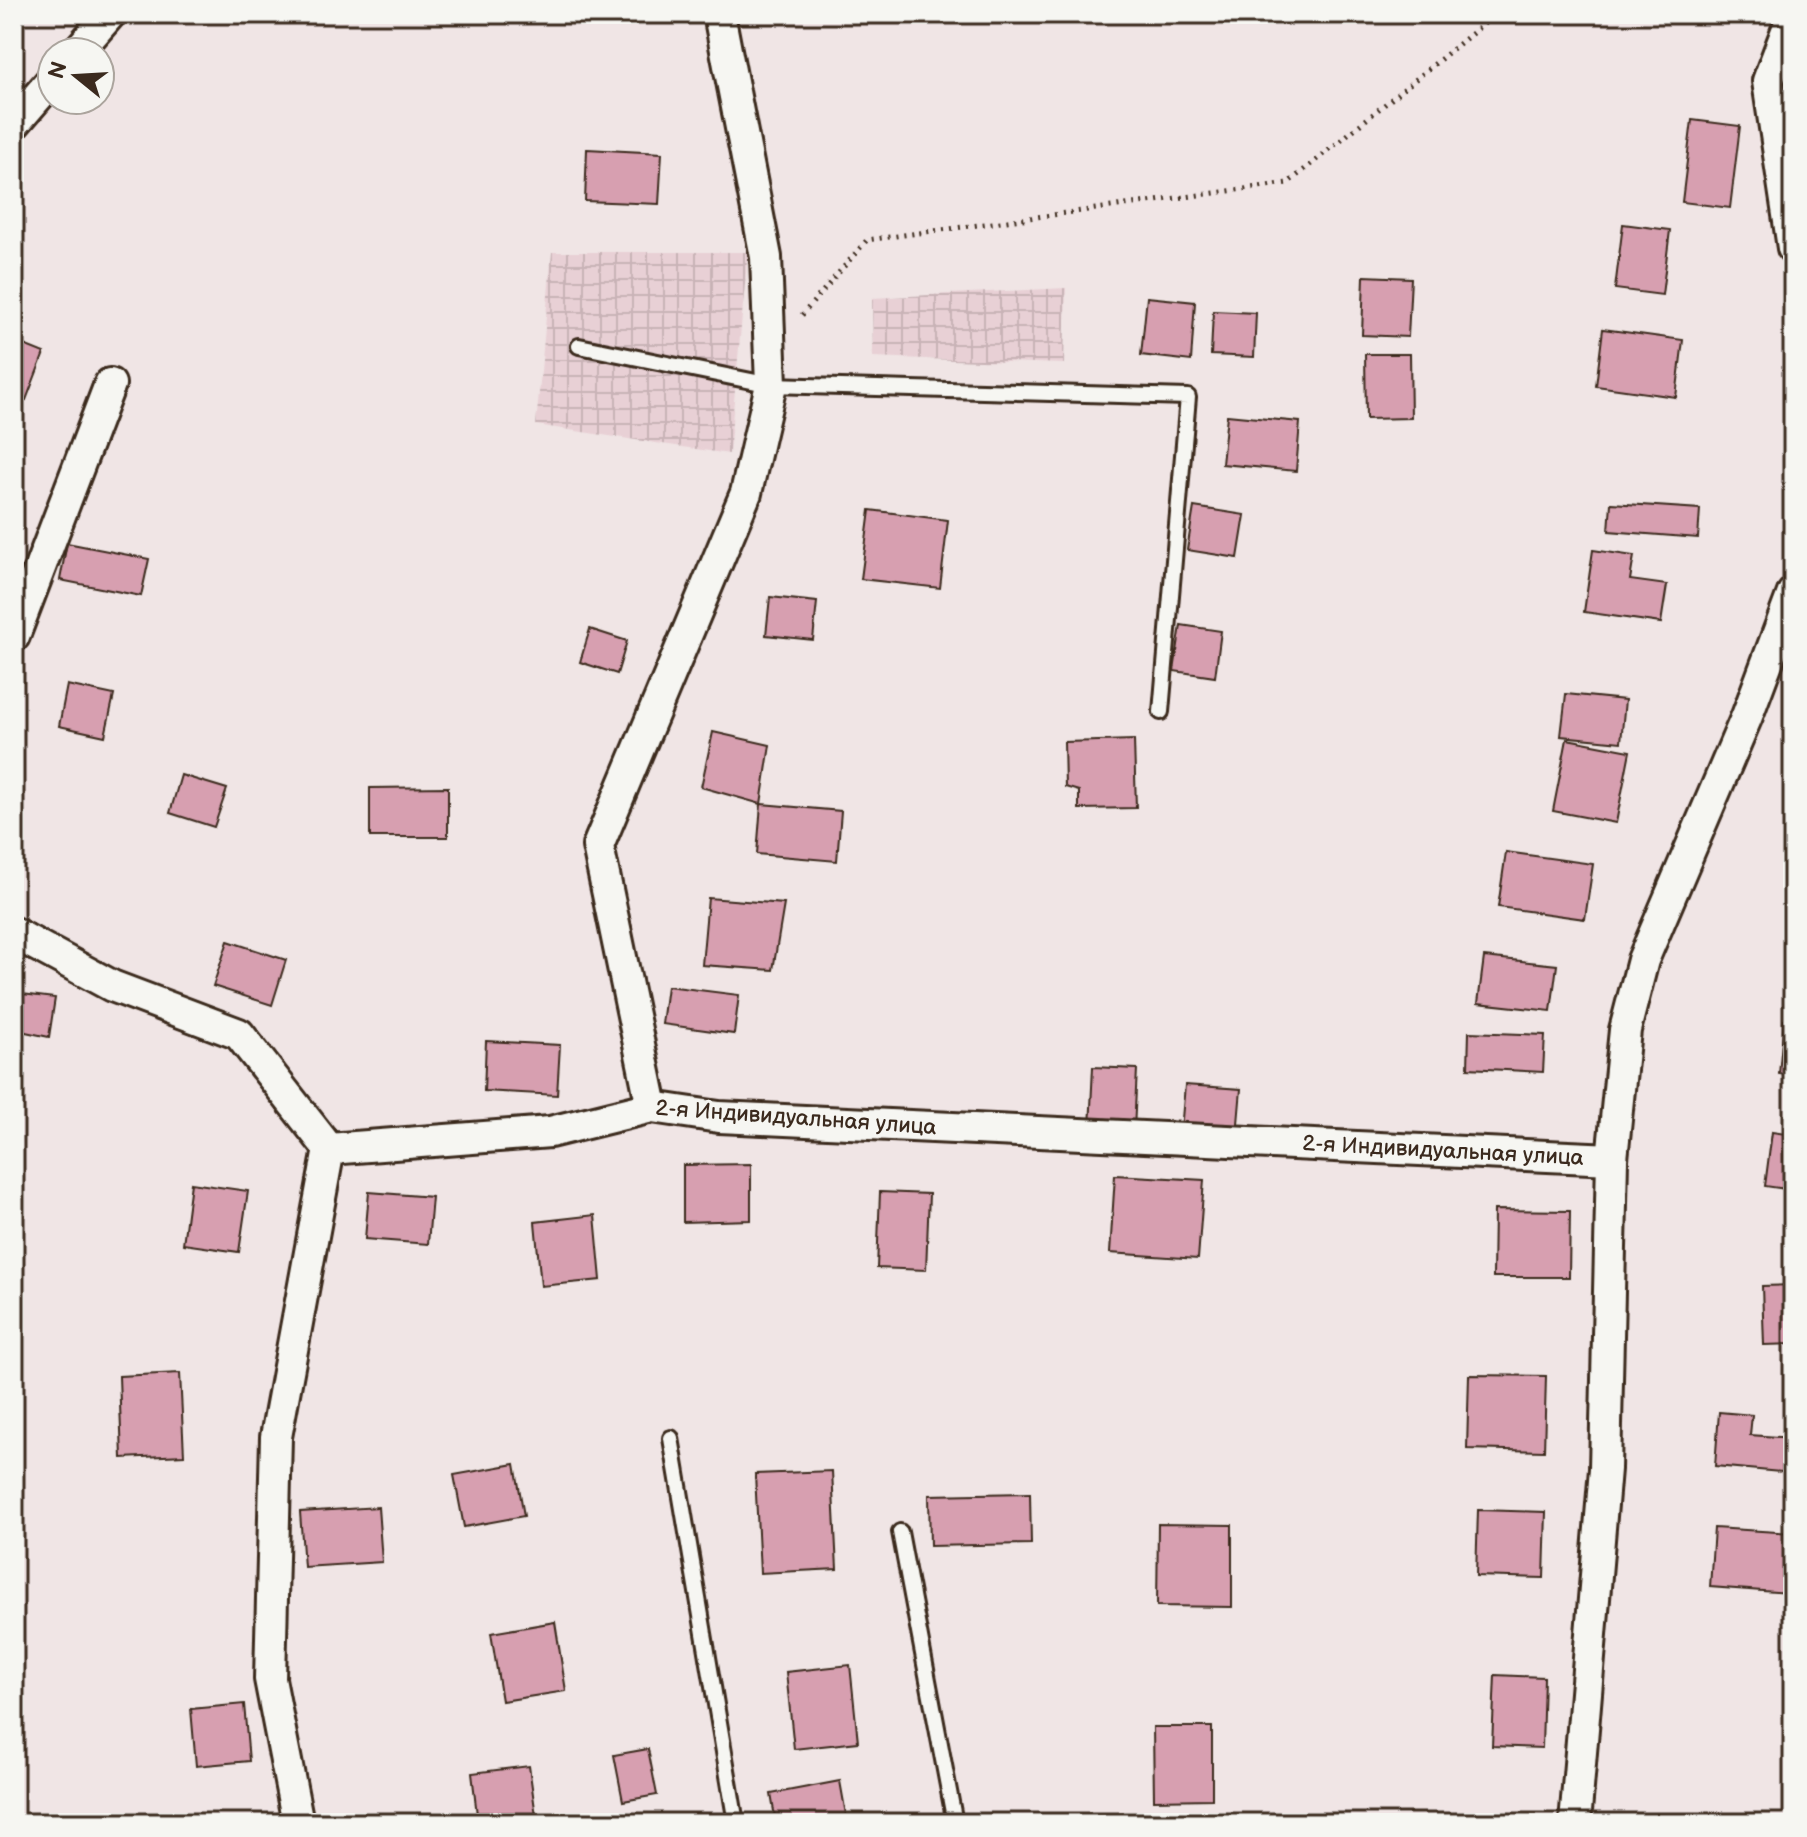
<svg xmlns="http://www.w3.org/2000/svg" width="1807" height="1837" font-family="'Balsamiq Sans',sans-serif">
<defs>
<pattern id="industrial-grid" width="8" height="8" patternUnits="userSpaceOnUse" patternTransform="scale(2)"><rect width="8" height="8" fill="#e8d0d5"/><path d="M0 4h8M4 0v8" fill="none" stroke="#c8b3b6"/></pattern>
</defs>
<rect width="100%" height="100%" fill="#f0e5e5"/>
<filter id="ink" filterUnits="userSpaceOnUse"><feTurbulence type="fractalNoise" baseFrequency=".0125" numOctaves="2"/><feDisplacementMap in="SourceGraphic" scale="16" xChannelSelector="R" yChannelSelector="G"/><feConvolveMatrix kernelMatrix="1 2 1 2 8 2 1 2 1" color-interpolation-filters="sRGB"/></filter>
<g filter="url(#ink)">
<g fill="url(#industrial-grid)">
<polygon points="552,252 748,252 729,454 536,425"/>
<polygon points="1066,288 1064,364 873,357 872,298"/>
</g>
<g fill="#d79fb0" stroke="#3b2a1e" stroke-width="2">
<polygon points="1692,120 1740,126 1730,208 1682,202"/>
<polygon points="587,149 662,153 659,204 585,201"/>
<polygon points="1623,224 1670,230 1662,295 1615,289"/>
<polygon points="1364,276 1411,278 1408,337 1362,335"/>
<polygon points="1147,297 1195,302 1191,361 1141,355"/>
<polygon points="1213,311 1256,313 1254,357 1211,355"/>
<polygon points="1603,329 1683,340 1676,397 1596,386"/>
<polygon points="14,341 44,353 26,400 14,396"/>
<polygon points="1365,354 1410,354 1411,418 1366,419"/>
<polygon points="1227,415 1300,422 1296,471 1222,464"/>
<polygon points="1611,503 1700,509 1698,538 1609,531"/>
<polygon points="1194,507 1245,515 1238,558 1187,550"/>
<polygon points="870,510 948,520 940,588 861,579"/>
<polygon points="67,543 149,559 141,596 60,580"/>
<polygon points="1593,550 1634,556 1630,580 1667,585 1661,623 1584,612"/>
<polygon points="770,597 817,602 813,640 766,635"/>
<polygon points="1181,625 1221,631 1215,677 1174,671"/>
<polygon points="590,629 627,641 617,674 580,662"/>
<polygon points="67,685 114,695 105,736 59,726"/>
<polygon points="1566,694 1625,700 1621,742 1561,736"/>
<polygon points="713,732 770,745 761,804 701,787"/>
<polygon points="1567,739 1630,751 1616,823 1553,811"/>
<polygon points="1134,740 1136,808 1079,809 1079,791 1065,787 1064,742"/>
<polygon points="181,775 227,789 214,827 170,813"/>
<polygon points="448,787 448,837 370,837 370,788"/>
<polygon points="761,804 841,811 837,861 757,854"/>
<polygon points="1506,852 1593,864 1585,919 1498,907"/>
<polygon points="708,898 784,904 773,970 702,965"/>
<polygon points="228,941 286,960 272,1005 213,986"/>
<polygon points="1484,957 1557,965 1551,1011 1478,1003"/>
<polygon points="667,986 739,995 734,1034 662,1024"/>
<polygon points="22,994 55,998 49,1037 16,1030"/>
<polygon points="1784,1020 1793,1021 1793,1076 1779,1074"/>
<polygon points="1469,1032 1545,1035 1543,1072 1468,1068"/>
<polygon points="486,1041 560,1045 557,1095 484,1091"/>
<polygon points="1093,1067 1137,1069 1134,1130 1090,1128"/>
<polygon points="1185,1085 1241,1089 1237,1135 1181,1130"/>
<polygon points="1772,1132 1793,1135 1793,1190 1765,1186"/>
<polygon points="751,1164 751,1220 683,1222 683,1165"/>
<polygon points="1115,1175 1204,1180 1198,1259 1110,1253"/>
<polygon points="191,1183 248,1191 239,1252 183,1244"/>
<polygon points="369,1192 432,1197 428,1244 365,1239"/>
<polygon points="880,1192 929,1194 926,1270 877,1268"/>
<polygon points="1494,1210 1570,1211 1569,1277 1493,1277"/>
<polygon points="595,1215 601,1280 541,1286 535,1222"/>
<polygon points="1793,1285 1793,1344 1764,1345 1762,1286"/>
<polygon points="180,1373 184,1455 122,1458 119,1376"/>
<polygon points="1469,1375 1546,1376 1544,1451 1467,1449"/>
<polygon points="1719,1412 1752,1415 1750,1435 1793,1438 1793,1473 1715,1466"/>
<polygon points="515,1464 524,1516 464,1527 454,1475"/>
<polygon points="832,1471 837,1569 760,1573 755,1474"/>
<polygon points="1030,1493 1031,1544 930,1546 929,1495"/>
<polygon points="378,1507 382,1562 304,1567 300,1512"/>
<polygon points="1478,1510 1546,1512 1544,1578 1476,1576"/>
<polygon points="1158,1524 1232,1525 1232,1607 1157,1606"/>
<polygon points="1714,1528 1793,1533 1790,1593 1710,1587"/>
<polygon points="555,1622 566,1691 502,1701 491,1633"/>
<polygon points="850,1665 858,1742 794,1749 786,1672"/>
<polygon points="1495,1675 1544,1677 1542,1748 1492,1746"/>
<polygon points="244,1704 249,1761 196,1766 191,1709"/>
<polygon points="1153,1727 1212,1727 1212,1799 1154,1800"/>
<polygon points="648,1749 657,1795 623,1801 614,1755"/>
<polygon points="529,1766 537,1823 478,1823 472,1773"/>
<polygon points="840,1781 847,1820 830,1823 776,1823 771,1794"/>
<polygon points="1493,1815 1537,1818 1537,1823 1492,1823"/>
</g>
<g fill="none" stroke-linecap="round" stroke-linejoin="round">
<g stroke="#3b2a1e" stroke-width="20">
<g id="lane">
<polyline points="579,346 771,385 1188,397 1161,712"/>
<polyline points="671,1438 736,1823"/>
<polyline points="900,1532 955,1823"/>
</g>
</g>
<g stroke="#3b2a1e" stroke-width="36">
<g id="street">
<polyline points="1793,15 1768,81 1793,248"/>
<polyline points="77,52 110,14"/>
<polyline points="14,124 52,80"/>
<polyline points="14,636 110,384"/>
<polyline points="14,933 112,986 239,1034 329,1149 550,1132 652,1107 719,1117 1612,1159"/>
<polyline points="652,1107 598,846 746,493 771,385 766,257 719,14"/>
<polyline points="298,1823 270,1679 276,1437 329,1149"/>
<polyline points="1575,1823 1605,1469 1612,1159 1625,1030 1643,960 1747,716 1793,593"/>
</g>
</g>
<polyline stroke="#3b2a1e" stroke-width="5" stroke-dasharray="2 6" stroke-linecap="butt" points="802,315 867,240 1288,183 1496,14"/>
<use href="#lane" stroke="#f6f6f2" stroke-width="14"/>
<use href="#street" stroke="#f6f6f2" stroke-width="30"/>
</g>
</g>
<g text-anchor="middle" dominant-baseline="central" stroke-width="6" stroke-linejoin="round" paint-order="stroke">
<g font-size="22" fill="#3b2a1e" stroke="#f6f6f2">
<text transform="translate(796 1118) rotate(4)">2-я Индивидуальная улица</text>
<text transform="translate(1443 1151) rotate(3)">2-я Индивидуальная улица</text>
</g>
</g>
<rect width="1807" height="1837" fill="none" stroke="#f6f6f2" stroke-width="48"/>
<rect x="24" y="24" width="1759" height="1789" fill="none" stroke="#3b2a1e" stroke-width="3" filter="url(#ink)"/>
<g transform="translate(76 76) rotate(288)"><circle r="38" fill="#f6f6f2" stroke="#aba49d" stroke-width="2"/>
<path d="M0-6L14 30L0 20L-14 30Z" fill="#3b2a1e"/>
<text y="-12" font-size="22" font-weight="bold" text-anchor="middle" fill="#3b2a1e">N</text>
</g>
</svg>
